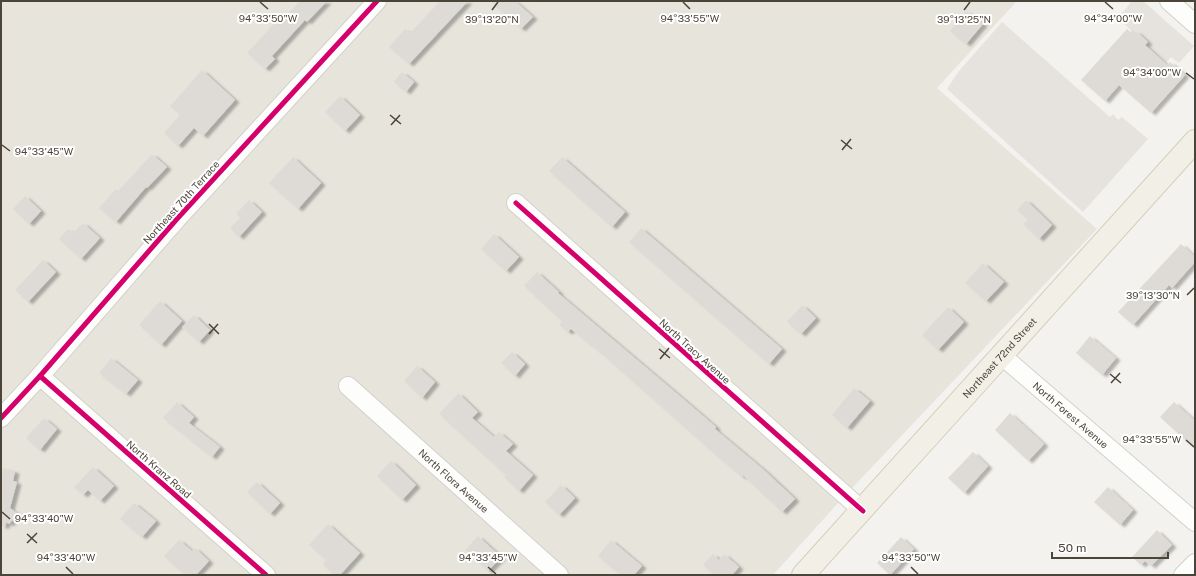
<svg xmlns="http://www.w3.org/2000/svg" width="1196" height="576" font-family="'Public Sans',sans-serif">
<defs>
<filter id="shadow"><feDropShadow dx="4.5" dy="2.5" stdDeviation="1" flood-color="#0004"/></filter>
</defs>
<rect width="100%" height="100%" fill="#f4f2ee"/>
<polygon fill="#e7e4dc" points="1,1 1017,1 937,88 1097,229 839,502 773,575 1,575"/>
<g fill="#e6e3df">
<polygon points="1132,1 1143,1 1194,46 1179,63 1171,57 1166,63 1145,45 1136,31 1134,33 1118,18"/>
<polygon points="1002,22 1110,117 1113,114 1118,120 1122,117 1148,139 1083,212 947,89 959,71"/>
</g>
<g fill="#dedbd6" filter="url(#shadow)">
<polygon points="300,1 327,1 307,22 305,20 272,56 275,59 265,69 247,53 281,16 284,18"/>
<polygon points="440,1 468,1 409,64 389,47 405,29 410,33"/>
<polygon points="490,1 515,1 533,17 521,29"/>
<polygon points="966,11 983,24 966,44 950,31"/>
<polygon points="1127,29 1133,34 1136,31 1148,42 1145,45 1167,65 1170,62 1185,75 1151,113 1119,85 1105,101 1081,80"/>
<polygon points="202,70 235,100 203,136 194,128 178,146 164,133 180,115 170,106"/>
<polygon points="402,72 414,82 406,92 394,82"/>
<polygon points="340,96 360,115 345,131 325,112"/>
<polygon points="152,154 167,167 147,188 146,187 116,222 99,208 116,189 118,191"/>
<polygon points="293,157 321,183 298,209 269,183"/>
<polygon points="562,157 625,212 612,227 549,171"/>
<polygon points="25,196 41,211 29,224 13,209"/>
<polygon points="249,200 262,212 239,237 230,228 240,218 236,214"/>
<polygon points="1026,200 1052,225 1039,239 1023,224 1028,219 1017,210"/>
<polygon points="83,223 100,238 81,259 59,239 68,229 73,233"/>
<polygon points="641,228 782,349 769,364 629,242"/>
<polygon points="494,234 519,257 506,271 481,249"/>
<polygon points="1181,244 1195,257 1195,262 1172,288 1169,285 1133,325 1118,312"/>
<polygon points="43,260 56,272 28,302 15,290"/>
<polygon points="983,263 1004,282 986,301 965,283"/>
<polygon points="537,272 559,292 558,293 681,397 716,427 715,429 764,470 795,499 782,512 743,475 742,477 716,455 601,353 571,329 568,332 559,325 562,321 524,286"/>
<polygon points="160,301 182,321 161,345 139,325"/>
<polygon points="802,305 816,318 801,334 787,322"/>
<polygon points="948,307 964,322 938,350 922,335"/>
<polygon points="194,315 210,330 199,342 182,327"/>
<polygon points="1090,336 1116,358 1102,375 1076,353"/>
<polygon points="512,352 525,364 515,376 501,363"/>
<polygon points="111,358 138,380 126,394 99,373"/>
<polygon points="417,366 435,382 422,398 404,381"/>
<polygon points="854,388 870,401 847,428 832,415"/>
<polygon points="458,393 478,412 472,418 494,437 499,432 513,444 506,451 533,475 519,491 504,477 506,475 439,414"/>
<polygon points="177,402 194,417 189,423 220,447 212,457 163,418"/>
<polygon points="1174,402 1195,421 1195,449 1160,417"/>
<polygon points="1010,413 1044,444 1028,461 995,430"/>
<polygon points="44,418 57,429 40,450 26,438"/>
<polygon points="973,452 988,466 964,493 948,478"/>
<polygon points="391,461 416,485 402,500 377,476"/>
<polygon points="93,467 114,486 100,501 88,490 83,495 74,487"/>
<polygon points="3,468 15,471 13,481 17,482 10,508 18,514 9,524 6,522 5,526 1,526 1,476"/>
<polygon points="257,482 280,503 270,514 247,492"/>
<polygon points="561,485 575,498 559,515 545,502"/>
<polygon points="1108,487 1133,510 1120,525 1094,502"/>
<polygon points="134,503 156,521 142,537 120,519"/>
<polygon points="328,524 360,553 340,575 334,575 323,564 326,560 309,545"/>
<polygon points="1157,530 1172,545 1151,566 1145,561 1141,565 1132,557"/>
<polygon points="478,536 501,557 488,571 465,550"/>
<polygon points="901,537 914,549 890,575 877,563"/>
<polygon points="179,540 192,551 195,548 209,561 196,575 185,575 164,556"/>
<polygon points="611,540 642,566 634,575 621,575 598,556"/>
<polygon points="713,554 719,560 724,554 739,567 732,575 715,575 703,565"/>
</g>
<g fill="none" stroke-linecap="round" stroke-linejoin="round">
<g stroke="#d2d0cb" stroke-width="20">
<g id="minor">
<polyline points="1169,1 1195,24"/>
<polyline points="516,203 863,511"/>
<path id="s1" d="M 1001,355 L 1195,522"/>
<polyline points="40,376 266,575"/>
<path id="s2" d="M 348,386 L 559,575"/>
<polyline points="1,418 40,376 176,220 377,1"/>
<polyline points="1183,575 1195,563"/>
</g>
</g>
<g stroke="#d6cebb" stroke-width="24">
<g id="major">
<path id="s3" d="M 803,575 L 1195,141"/>
</g>
</g>
<use href="#minor" stroke="#fdfdfc" stroke-width="18"/>
<use href="#major" stroke="#f2efe6" stroke-width="22"/>
<g stroke="#fff" stroke-width="8">
<g id="cycleway">
<polyline points="516,203 863,511"/>
<polyline points="40,376 266,575"/>
<polyline points="1,418 40,376 176,220 377,1"/>
</g>
</g>
<use href="#cycleway" stroke="#d6006c" stroke-width="5"/>
</g>
<path fill="none" stroke="#4b4439" stroke-width="1.5" d="M 260,2 L 268,9M 683,2 L 690,9M 1105,2 L 1113,9M 492,10 L 498,2M 964,10 L 970,2M 1186,73 L 1194,79M 390,115 L 401,124M 391,125 L 400,115M 841,140 L 852,149M 2,145 L 10,151M 842,150 L 851,139M 1187,295 L 1194,288M 209,324 L 219,334M 209,334 L 218,324M 659,349 L 670,358M 660,359 L 669,348M 1110,374 L 1121,383M 1111,383 L 1120,373M 1186,440 L 1194,447M 2,512 L 10,519M 27,534 L 37,543M 27,543 L 37,533M 66,567 L 73,574M 488,567 L 496,574M 911,567 L 918,574"/>
<g text-anchor="middle" dominant-baseline="central" stroke-width="4" stroke-linejoin="round" paint-order="stroke">
<g font-size="10" fill="#4b4439" stroke="#fff">
<text transform="translate(181 202) rotate(-48)">Northeast 70th Terrace</text>
<text transform="translate(695 351) rotate(42)">North Tracy Avenue</text>
<text stroke="none"><textPath href="#s3" startOffset="293">Northeast 72nd Street</textPath></text>
<text stroke="none"><textPath href="#s1" startOffset="92">North Forest Avenue</textPath></text>
<text transform="translate(159 469) rotate(41)">North Kranz Road</text>
<text stroke="none"><textPath href="#s2" startOffset="142">North Flora Avenue</textPath></text>
</g>
</g>
<g font-size="10" text-anchor="middle" fill="#4b4439" stroke="#fff" stroke-width="4" stroke-linejoin="round" paint-order="stroke">
<text x="268" y="22">94°33'50"W</text>
<text x="690" y="22">94°33'55"W</text>
<text x="1113" y="22">94°34'00"W</text>
<text x="964" y="23">39°13'25"N</text>
<text x="492" y="23">39°13'20"N</text>
<text x="1152" y="76">94°34'00"W</text>
<text x="44" y="155">94°33'45"W</text>
<text x="1153" y="299">39°13'30"N</text>
<text x="1152" y="443">94°33'55"W</text>
<text x="44" y="522">94°33'40"W</text>
<text x="66" y="561">94°33'40"W</text>
<text x="488" y="561">94°33'45"W</text>
<text x="911" y="561">94°33'50"W</text>
</g>
<rect width="1196" height="576" fill="none" stroke="#4b4439" stroke-width="4"/>
<path d="M1052 552v6h116v-6" fill="none" stroke="#4b4439" stroke-width="2"/>
<text x="1058" y="552" font-size="12" fill="#4b4439" stroke="#ffffff" stroke-width="3" paint-order="stroke">50 m</text>
</svg>
